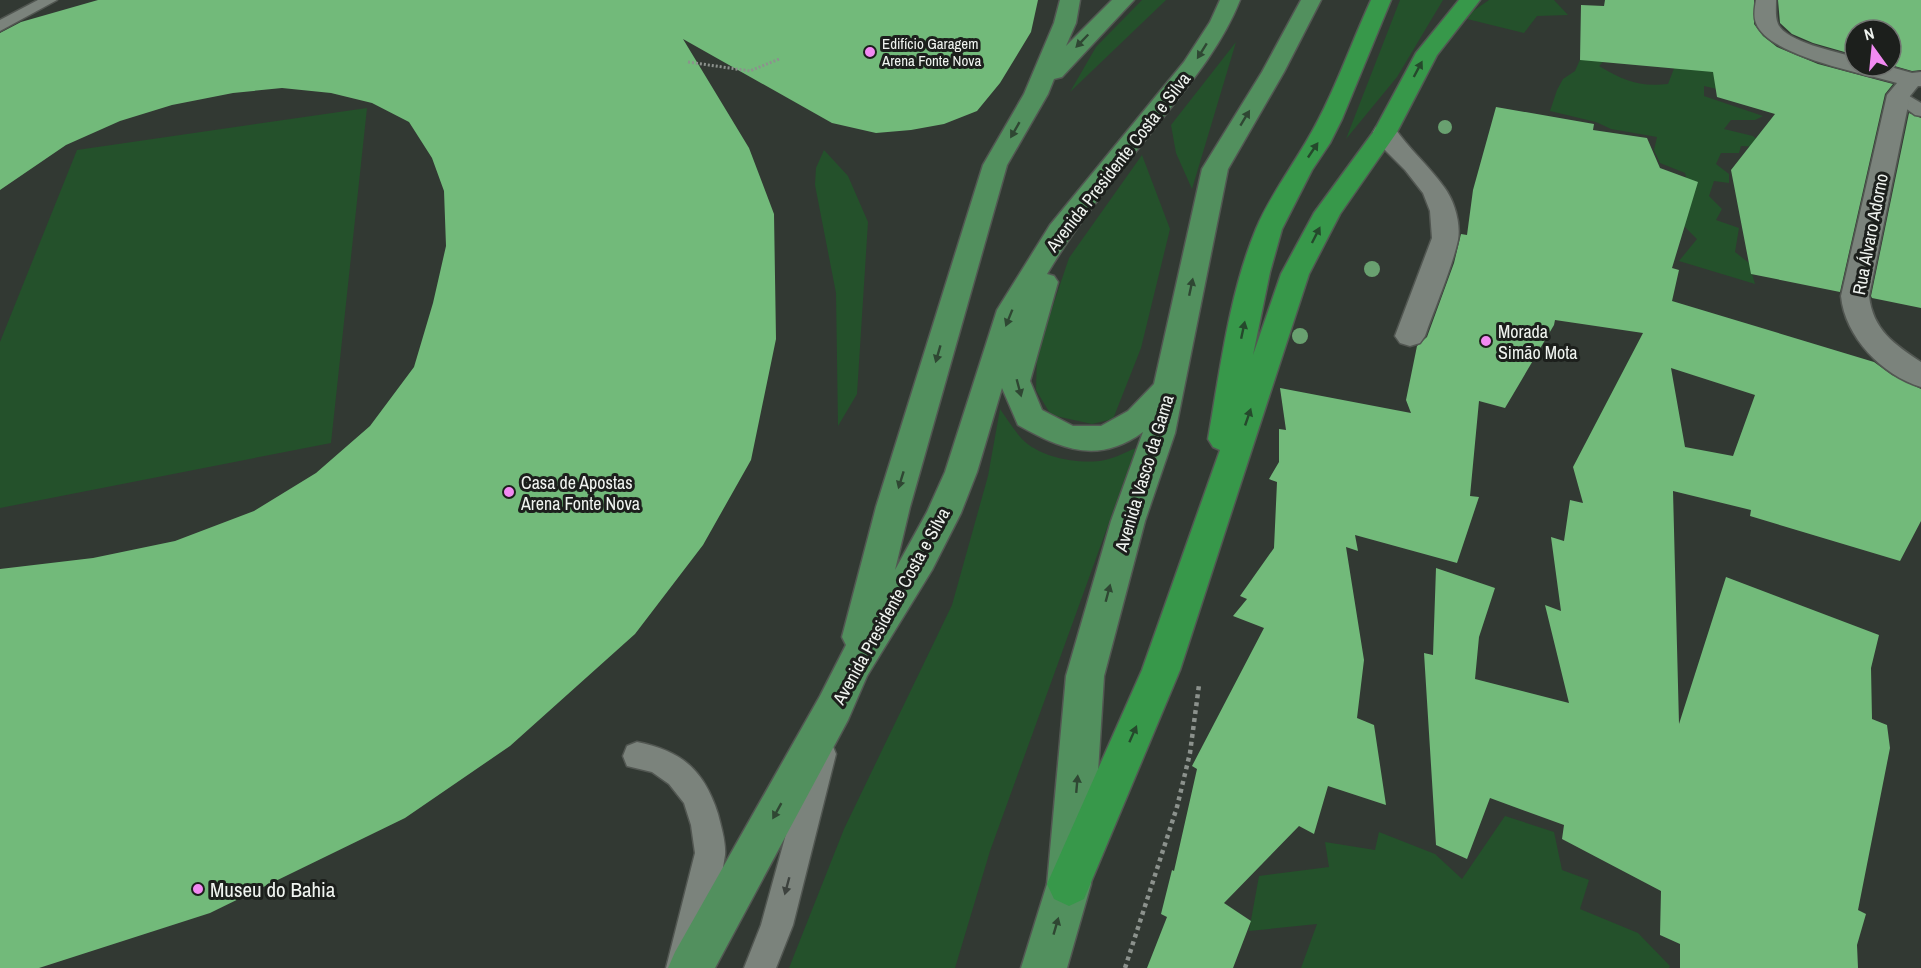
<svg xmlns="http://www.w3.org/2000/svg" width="1921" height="968" font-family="'Archivo Narrow',sans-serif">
<rect width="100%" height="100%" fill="#323933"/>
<g fill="#24512b">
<polygon points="1142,0 1166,0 1070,92 1096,47"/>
<polygon points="1400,0 1443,0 1397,77 1346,139"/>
<polygon points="1489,0 1554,0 1568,15 1537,16 1524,33 1463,18"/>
<polygon points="1236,42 1192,189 1176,153 1171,125"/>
<path d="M 1587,44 L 1605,60 L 1599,66 C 1625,81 1638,87 1668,84 L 1675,66 L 1716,71 L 1764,100 L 1704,86 L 1704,96 L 1763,116 L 1755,120 L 1731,120 L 1724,129 L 1753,136 L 1766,147 L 1741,146 L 1739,153 L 1721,153 L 1716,164 L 1729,174 L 1729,183 L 1714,181 L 1709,196 L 1722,209 L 1716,220 L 1739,228 L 1735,252 L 1749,263 L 1755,284 L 1679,261 L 1697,239 L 1684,226 L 1690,192 L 1685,173 L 1660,163 L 1654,150 L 1657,137 L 1611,129 L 1596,122 L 1550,111 L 1557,90 L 1563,79 L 1575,71 Z"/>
<polygon points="367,108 331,443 0,508 0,342 77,150"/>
<polygon points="824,150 848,176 868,222 857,394 838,426 836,293 815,185 816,168"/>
<polygon points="1142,155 1170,229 1141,348 1113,419 1092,424 1051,415 1036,390 1037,353 1069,258"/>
<path d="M 1000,409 C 1007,419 1014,430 1022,439 C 1040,458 1081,465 1105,460 C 1115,458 1126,452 1136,448 L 990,851 L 955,968 L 789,968 L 844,829 L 952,605 L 988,476 Z"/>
<polygon points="1505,816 1554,832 1562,870 1589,880 1580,909 1638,933 1670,966 1669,968 1301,968 1317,924 1249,931 1259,876 1329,867 1325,842 1375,850 1379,832 1435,854 1462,879"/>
</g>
<g fill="#72ba7a" fill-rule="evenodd">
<polygon points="98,0 1038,0 1031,32 1000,83 977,111 944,124 911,130 876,133 832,123 683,39 749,148 774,214 776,339 751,460 703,545 635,634 510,746 405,818 210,913 39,968 0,968 0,569 93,558 175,541 254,511 316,473 370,426 414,367 433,303 446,246 444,191 432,158 409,122 372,103 331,93 282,88 233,93 172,105 120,121 66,145 0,190 0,33 21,22"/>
<polygon points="1605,0 1754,0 1754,24 1763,36 1777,47 1818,64 1893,84 1885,94 1840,292 1751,274 1731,170 1775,114 1717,97 1713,72 1580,60 1581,5 1604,6"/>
<polygon points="1778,0 1921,0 1921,70 1912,71 1891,65 1891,30 1855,30 1855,55 1813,43 1792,34 1780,23"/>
<path d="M 1496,107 L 1594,124 L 1593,130 L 1647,138 L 1660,168 L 1698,182 L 1672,268 L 1679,270 L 1672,301 L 1874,362 L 1892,375 L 1921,389 L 1921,521 L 1900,561 L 1750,516 L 1751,510 L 1673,491 L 1679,724 L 1726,577 L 1879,635 L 1871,668 L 1872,719 L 1887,725 L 1890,748 L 1858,910 L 1866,914 L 1857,945 L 1858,968 L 1680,968 L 1680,944 L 1660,935 L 1661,891 L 1562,839 L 1564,825 L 1490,798 L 1467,859 L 1436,845 L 1424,653 L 1433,655 L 1436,568 L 1495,588 L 1479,637 L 1475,679 L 1569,703 L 1545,605 L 1561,611 L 1551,537 L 1564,541 L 1570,500 L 1583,503 L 1573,467 L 1643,333 L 1555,320 L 1554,325 L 1505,408 L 1479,401 L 1470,496 L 1479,497 L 1457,563 L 1355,535 L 1358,551 L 1346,547 L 1364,660 L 1357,718 L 1374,725 L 1386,805 L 1328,786 L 1314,834 L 1299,826 L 1224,903 L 1251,921 L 1233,968 L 1147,968 L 1167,917 L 1161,914 L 1172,870 L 1174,871 L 1197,769 L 1192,766 L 1264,628 L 1233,616 L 1247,599 L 1240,596 L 1274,548 L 1277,482 L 1269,479 L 1279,462 L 1279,429 L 1286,430 L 1280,388 L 1411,413 L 1406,400 L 1417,346 L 1427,337 L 1454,263 L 1461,234 L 1467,235 L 1473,190 ZM 1671,368 L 1755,395 L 1733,456 L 1685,447 Z"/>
<polygon points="1909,113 1921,118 1921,308 1872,298 1871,296"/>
</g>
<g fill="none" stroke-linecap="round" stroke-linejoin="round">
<g stroke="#525752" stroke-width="3">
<g id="lane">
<polygon points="38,0 57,0 0,31 0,20"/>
<polygon points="1899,90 1921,103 1921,116 1915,115 1893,99 1891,95 1893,91"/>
<polygon points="822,740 832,744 836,754 793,925 776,968 744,968 761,925 808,754 812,744"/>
<path d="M 637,742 C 682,751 704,770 718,814 C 721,826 726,842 725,855 C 720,892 707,932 698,968 L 666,968 L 695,853 L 691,825 L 684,803 L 669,784 L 652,772 L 627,766 L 623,756 L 627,746 Z"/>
</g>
</g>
<g stroke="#525752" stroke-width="3">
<g id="street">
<path d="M 1756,0 L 1776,0 C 1776,8 1775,17 1778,24 C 1786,42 1837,52 1855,57 L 1855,66 L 1887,66 L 1912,73 L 1921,72 L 1921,86 L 1918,86 L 1910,96 L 1869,296 C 1873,330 1894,344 1921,362 L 1921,387 C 1882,375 1845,337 1841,296 L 1887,95 L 1897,83 C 1863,73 1768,56 1756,23 C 1753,16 1755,7 1756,0 Z"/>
<path d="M 1385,125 L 1394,127 C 1408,148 1429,166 1444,187 C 1454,200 1461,223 1458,240 C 1452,268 1435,307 1425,336 L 1420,343 L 1410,346 L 1400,343 L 1395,336 L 1432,238 L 1430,211 L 1423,193 L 1405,170 L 1384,149 L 1373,132 L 1376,127 Z"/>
</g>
</g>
<g stroke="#525752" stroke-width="3">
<path id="primary" d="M 1060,0 L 1080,0 L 1076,23 L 1066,46 L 1112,0 L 1134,0 L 1062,77 L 1054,79 L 1048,94 L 1007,165 L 910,507 L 895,570 L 927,512 L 945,472 L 997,310 L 1050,225 L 1184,62 L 1210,22 L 1220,0 L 1240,0 C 1223,43 1194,79 1165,115 C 1124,167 1081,217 1047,274 L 1054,276 L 1058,282 L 1030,381 L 1042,410 L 1073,426 L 1101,426 L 1128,411 L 1154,384 L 1202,169 L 1262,72 L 1301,0 L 1321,0 L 1284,72 L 1228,169 L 1175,433 L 1145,521 L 1104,676 L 1091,884 L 1067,968 L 1021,968 L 1047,884 L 1066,676 L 1111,521 L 1143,432 C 1098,465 1061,449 1018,425 L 1002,388 L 977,472 L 961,513 L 932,570 L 867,676 L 848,720 L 715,968 L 668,968 L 675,952 L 820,696 L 846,645 L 842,637 L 876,507 L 983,165 L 1024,94 L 1054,23 Z"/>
</g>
<g stroke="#525752" stroke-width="3">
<path id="highway" d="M 1371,0 L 1391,0 L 1342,119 L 1330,143 L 1312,170 L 1282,229 L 1270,272 L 1253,355 L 1281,274 L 1314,213 L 1374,131 L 1416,53 L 1459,0 L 1480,0 L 1437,55 L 1397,132 L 1340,214 L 1309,274 L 1180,670 L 1084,899 L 1069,906 L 1054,899 L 1047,884 L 1142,670 L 1220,450 L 1213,447 L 1208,439 C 1220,371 1229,294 1256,229 C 1269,198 1289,171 1306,142 C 1332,99 1350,46 1371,0 Z"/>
</g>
<polyline stroke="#8c928d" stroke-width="3" stroke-dasharray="2 2" stroke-linecap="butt" points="688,62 750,71 779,59"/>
<polyline stroke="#8c928d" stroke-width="4.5" stroke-dasharray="4 4" stroke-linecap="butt" points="1125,968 1177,807 1190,753 1199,685"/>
<use href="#lane" fill="#7b837c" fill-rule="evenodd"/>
<use href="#street" fill="#7b837c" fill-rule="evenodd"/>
<use href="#primary" fill="#52905e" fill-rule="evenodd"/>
<use href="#highway" fill="#37984a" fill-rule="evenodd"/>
</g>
<g fill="#69a170">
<circle cx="1445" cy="127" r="7"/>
<circle cx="1372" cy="269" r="8"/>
<circle cx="1300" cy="336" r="8"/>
</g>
<defs><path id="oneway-solid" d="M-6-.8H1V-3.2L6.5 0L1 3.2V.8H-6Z" transform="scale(1.5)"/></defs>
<g fill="#2f4733">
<use href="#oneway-solid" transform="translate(1082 41) rotate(134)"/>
<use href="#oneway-solid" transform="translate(1202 51) rotate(122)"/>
<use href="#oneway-solid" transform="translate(1245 118) rotate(-59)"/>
<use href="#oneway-solid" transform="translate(1015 130) rotate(120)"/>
<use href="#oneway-solid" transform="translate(1191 287) rotate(-78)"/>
<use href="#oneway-solid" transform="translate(1009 318) rotate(112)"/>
<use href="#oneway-solid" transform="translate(938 354) rotate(106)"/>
<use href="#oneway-solid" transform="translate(1019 388) rotate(75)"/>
<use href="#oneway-solid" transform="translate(901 480) rotate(107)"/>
<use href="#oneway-solid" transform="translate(1108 593) rotate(-75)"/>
<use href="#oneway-solid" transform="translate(1077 784) rotate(-85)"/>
<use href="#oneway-solid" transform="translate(777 811) rotate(119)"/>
<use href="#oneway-solid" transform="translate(1056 926) rotate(-74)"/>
</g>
<g fill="#25492c">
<use href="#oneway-solid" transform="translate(1418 69) rotate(-62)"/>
<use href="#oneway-solid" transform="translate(1313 150) rotate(-56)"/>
<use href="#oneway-solid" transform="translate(1316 235) rotate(-63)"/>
<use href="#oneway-solid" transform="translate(1243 330) rotate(-78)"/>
<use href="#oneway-solid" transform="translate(1248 417) rotate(-71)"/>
<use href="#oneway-solid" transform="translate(1133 734) rotate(-66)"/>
</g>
<use fill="#3d423e" href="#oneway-solid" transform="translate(787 886) rotate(105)"/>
<g fill="#f28af2" stroke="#1c1f1c" stroke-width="2">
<circle cx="870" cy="52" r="6"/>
<circle cx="1486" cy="341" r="6"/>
<circle cx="509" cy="492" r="6"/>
<circle cx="198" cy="889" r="6"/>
</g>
<g text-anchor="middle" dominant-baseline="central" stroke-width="6" stroke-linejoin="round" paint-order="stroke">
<g font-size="15" fill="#f0f4f0" stroke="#1c1f1c" text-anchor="start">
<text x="882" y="43">Edifício Garagem<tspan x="882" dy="17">Arena Fonte Nova</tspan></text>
</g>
<g font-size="18" fill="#f0f4f0" stroke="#1c1f1c">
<text transform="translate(1118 162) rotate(-52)">Avenida Presidente Costa e Silva</text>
<text transform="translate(1870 234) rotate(-79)">Rua Álvaro Adorno</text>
<text transform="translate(1144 473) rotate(-73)">Avenida Vasco da Gama</text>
<text transform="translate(891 606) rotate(-61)">Avenida Presidente Costa e Silva</text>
</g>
<g font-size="18" fill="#f0f4f0" stroke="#1c1f1c" text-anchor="start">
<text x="1498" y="331">Morada<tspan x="1498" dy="21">Simão Mota</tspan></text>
<text x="521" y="482">Casa de Apostas<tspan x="521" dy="21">Arena Fonte Nova</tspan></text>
</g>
<g font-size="21" fill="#f0f4f0" stroke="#1c1f1c" text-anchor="start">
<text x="210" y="889">Museu do Bahia</text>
</g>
</g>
<g transform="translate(1873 48) rotate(345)"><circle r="28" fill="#1c1f1c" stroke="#717471" stroke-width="1.5"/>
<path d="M0-4.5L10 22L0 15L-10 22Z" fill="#f28af2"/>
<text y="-9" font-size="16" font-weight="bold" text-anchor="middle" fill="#f0f4f0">N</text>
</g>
</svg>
